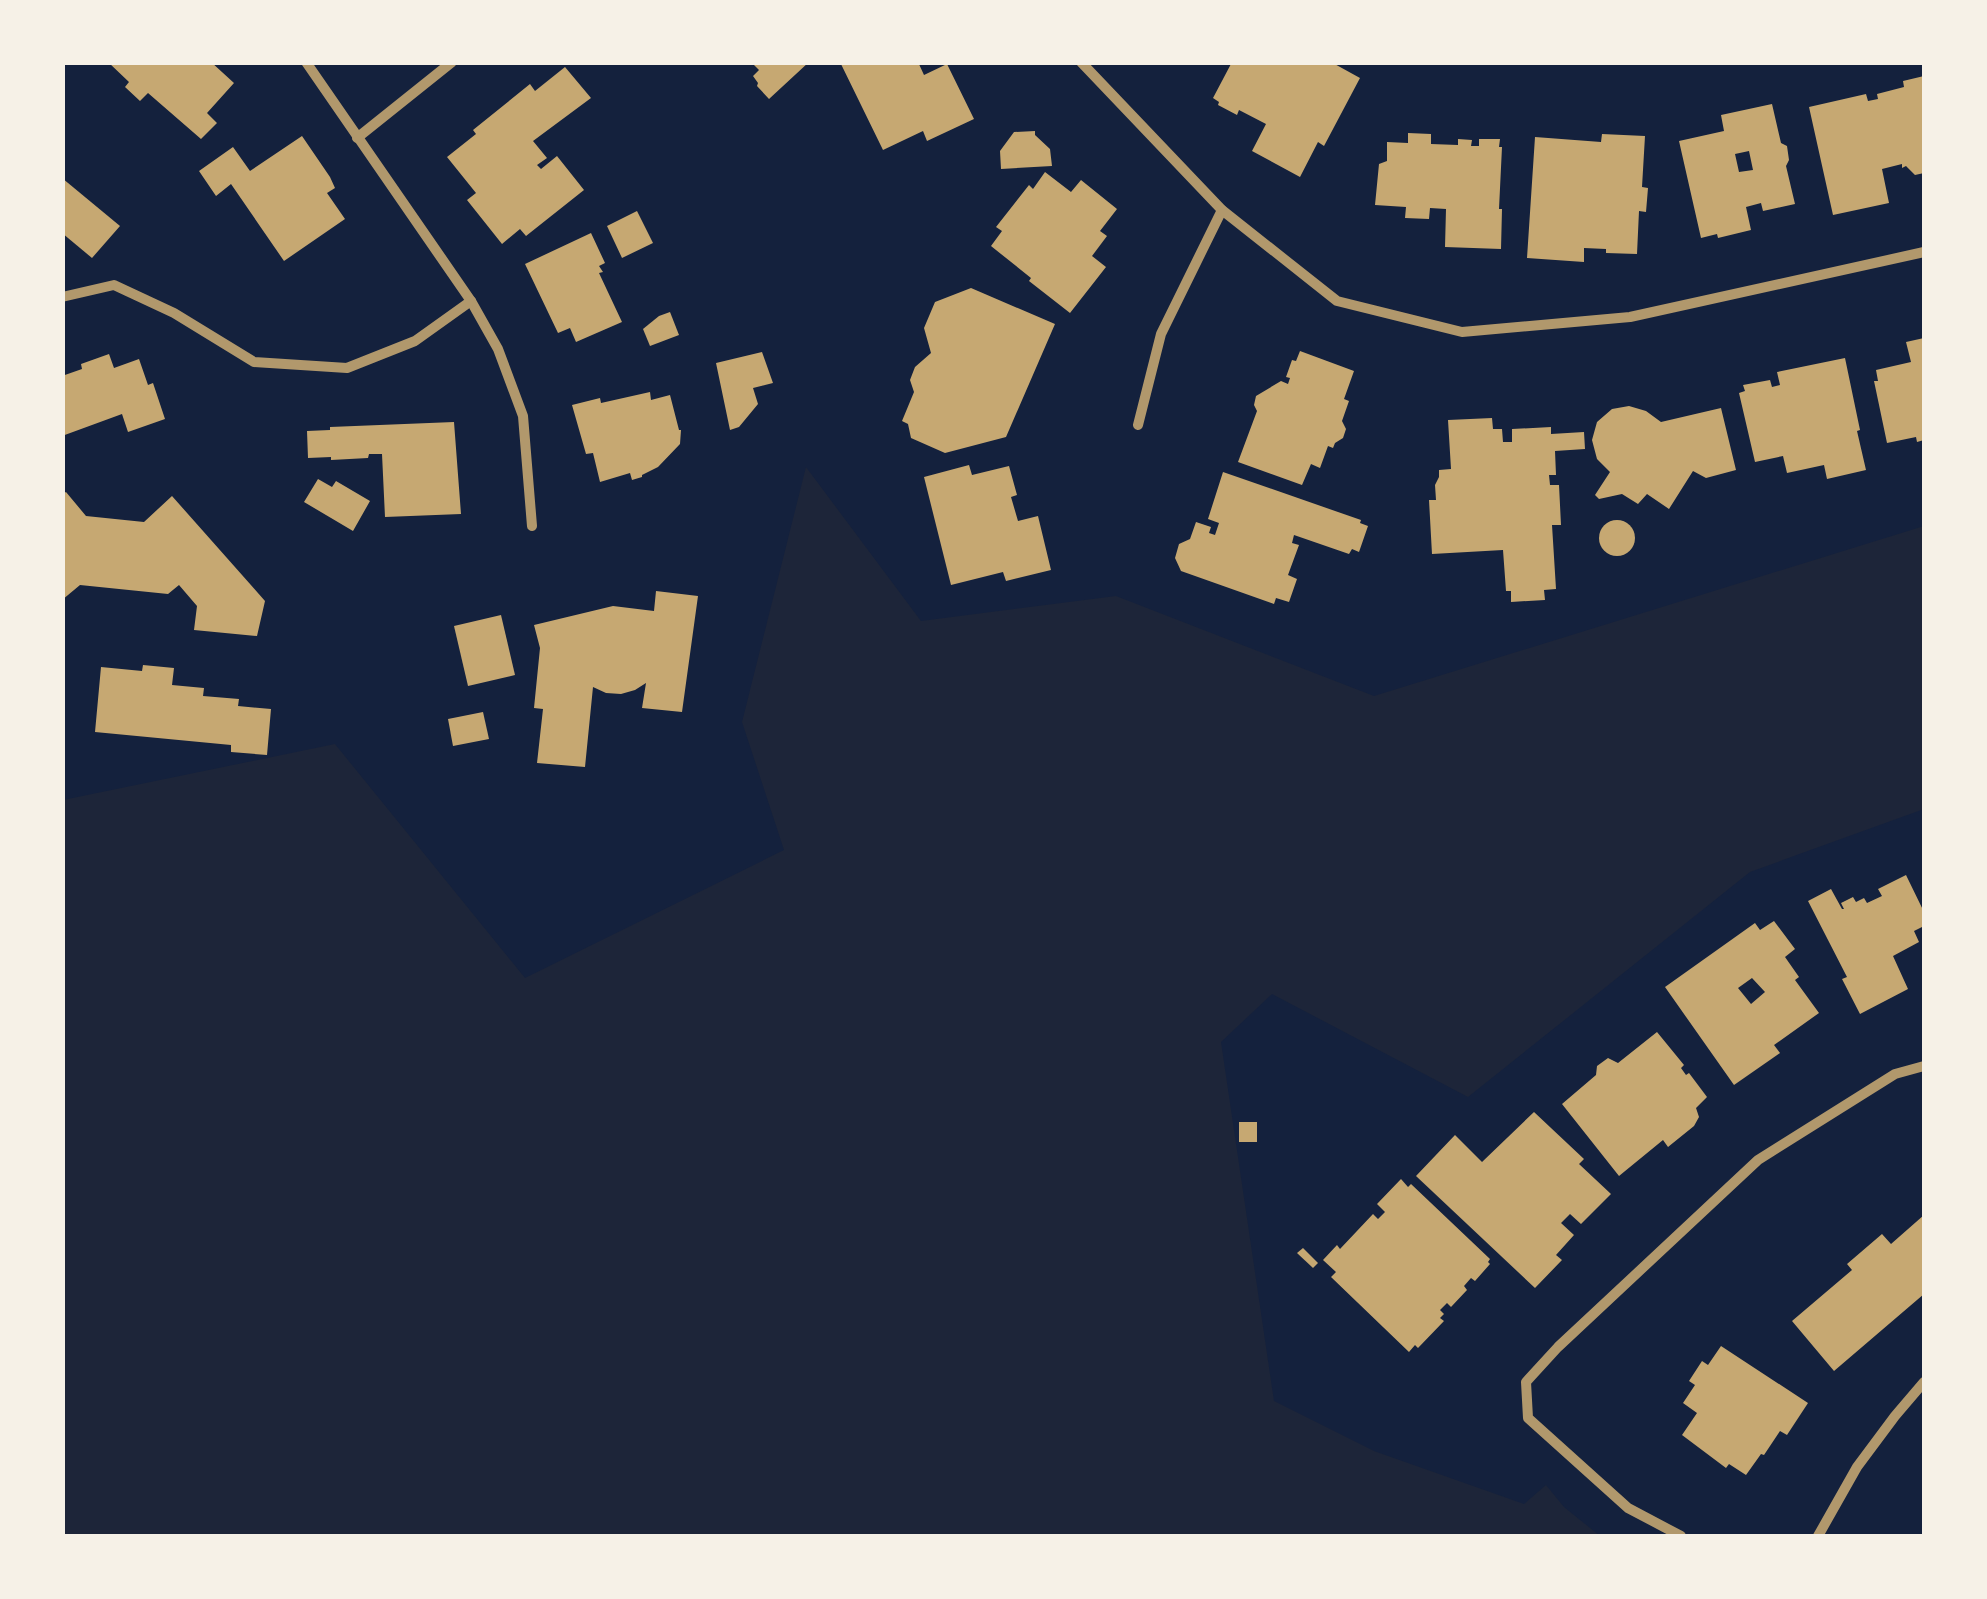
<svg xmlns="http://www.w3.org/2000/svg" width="1987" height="1599" font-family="'Fira Sans',sans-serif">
<rect width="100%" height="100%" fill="#14213d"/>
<polygon fill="#1d2539" points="806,467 921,621 1116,596 1374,696 1924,526 1924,809 1750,872 1468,1097 1272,994 1221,1042 1274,1401 1374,1451 1524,1504 1546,1485 1564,1507 1600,1536 63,1536 63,800 335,744 525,978 784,850 742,722"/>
<g fill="#c6a872" fill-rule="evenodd">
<polygon points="108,62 211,62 234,83 207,113 217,123 201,139 148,93 140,101 125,87 129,82"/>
<polygon points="751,62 809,62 769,99 757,86 758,83 753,76 759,70"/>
<polygon points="840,62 918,62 924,75 947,64 974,119 927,141 923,131 883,150"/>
<polygon points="1232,62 1331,62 1360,78 1324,146 1318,142 1300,177 1252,151 1266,124 1239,110 1237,115 1218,105 1219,102 1213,98"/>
<polygon points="565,67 591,98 533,141 547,158 537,165 541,169 557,156 584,190 526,236 520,229 502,244 467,200 476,193 447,157 476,134 473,130 530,84 535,91"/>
<polygon points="1924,76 1924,173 1915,175 1906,166 1902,168 1902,164 1882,169 1889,203 1833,215 1809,107 1866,94 1868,101 1878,99 1877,94 1904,87 1903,81"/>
<path d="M 1772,104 L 1781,143 L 1787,146 L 1789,160 L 1786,166 L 1795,204 L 1763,211 L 1761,203 L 1746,207 L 1751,230 L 1718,238 L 1717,234 L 1701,238 L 1679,141 L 1724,131 L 1721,115 ZM 1749,151 L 1753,170 L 1739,172 L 1735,154 Z"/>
<polygon points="1035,131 1035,135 1050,149 1052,166 1001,169 1000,151 1014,132"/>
<polygon points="1408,133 1431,134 1431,144 1458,145 1458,139 1472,140 1471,146 1479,146 1479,139 1500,139 1499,147 1502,147 1499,209 1502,209 1501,249 1445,247 1446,209 1430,208 1429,219 1405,218 1406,207 1375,205 1379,164 1387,161 1387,142 1408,143"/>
<polygon points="1602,134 1645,136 1642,187 1648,188 1646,212 1639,211 1637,254 1606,253 1606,249 1584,248 1584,262 1527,258 1535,137 1601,142"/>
<polygon points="302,136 330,177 335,188 327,193 345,219 284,261 231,184 216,196 199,171 233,147 250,171"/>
<polygon points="1045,172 1071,192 1081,180 1117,209 1100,231 1107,236 1092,256 1106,267 1070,313 1029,281 1031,278 991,246 1002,231 996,227 1029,185 1033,189"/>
<polygon points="62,178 120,226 92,258 62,233"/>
<polygon points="637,211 653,243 622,258 607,226"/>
<polygon points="591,233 605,263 599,266 603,272 599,273 622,322 576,342 570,328 558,333 525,264"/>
<polygon points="971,288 1055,324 1006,437 945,453 911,438 908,424 902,421 914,392 910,380 915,367 931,353 924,328 935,302"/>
<polygon points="670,312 679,335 650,346 643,329 659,316"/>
<polygon points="1924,338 1924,440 1917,442 1916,437 1887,443 1874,381 1878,381 1876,370 1911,362 1906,342"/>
<polygon points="1300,351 1354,371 1344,399 1349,401 1342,421 1346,429 1343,438 1335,443 1333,448 1328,446 1320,468 1311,464 1302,485 1238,462 1257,411 1254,405 1256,396 1281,381 1288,384 1290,378 1286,377 1292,360 1296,361"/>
<polygon points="762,352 773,383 753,388 758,404 739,427 730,430 716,363"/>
<polygon points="109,354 114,368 139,359 148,385 153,383 165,419 128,432 122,414 62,436 62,376 82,369 81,364"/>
<polygon points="1845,358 1860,430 1857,431 1866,470 1827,479 1824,465 1787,473 1783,456 1755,462 1739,393 1745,391 1743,385 1770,380 1772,387 1780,385 1777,372"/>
<polygon points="650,392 651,400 670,395 679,430 681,430 680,444 658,467 642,475 642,477 632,480 630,473 600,482 593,453 586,454 572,405 600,398 601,403"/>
<polygon points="1629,406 1646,411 1661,422 1721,408 1736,470 1706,478 1693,471 1669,509 1647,494 1638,504 1622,494 1599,499 1595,495 1610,472 1597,459 1592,440 1597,422 1612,409"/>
<polygon points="1492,418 1493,429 1502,429 1503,442 1512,442 1512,429 1551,427 1551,434 1584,432 1585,449 1555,451 1556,475 1549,475 1550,485 1559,485 1561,525 1552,525 1556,589 1544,590 1545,600 1511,602 1511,591 1506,591 1503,550 1432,554 1429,500 1436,500 1435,485 1439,477 1439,470 1451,469 1448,420"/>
<polygon points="454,422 461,514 385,517 382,454 369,454 368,458 331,460 331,457 308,458 307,431 330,430 330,427"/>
<polygon points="969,465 972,475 1009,466 1017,495 1011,497 1018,521 1038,516 1051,570 1006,581 1003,572 951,585 924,477"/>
<polygon points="1223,472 1361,520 1360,523 1368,526 1359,552 1352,549 1349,554 1294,535 1292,543 1299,545 1288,575 1297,579 1289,602 1276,598 1274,604 1181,571 1175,558 1179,544 1190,539 1196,522 1211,527 1209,533 1215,535 1219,523 1208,519"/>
<polygon points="318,479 332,487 336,481 370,501 353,531 304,502"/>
<polygon points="66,492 86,516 144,522 172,496 265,601 257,636 194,630 197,606 179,585 168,594 80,585 62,600 62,494"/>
<circle cx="1617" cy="538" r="18"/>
<polygon points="656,591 698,596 682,712 642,708 646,683 635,690 621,694 606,693 593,687 585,767 537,763 543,709 534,708 540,648 534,625 613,606 654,611"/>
<polygon points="501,615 515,675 468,686 454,626"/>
<polygon points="143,665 174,668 172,685 204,688 203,696 239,699 238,706 271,709 267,755 231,752 231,745 95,732 101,667 142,671"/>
<polygon points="483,712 489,739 453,746 448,719"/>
<polygon points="1906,875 1924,912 1924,926 1914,931 1919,942 1893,956 1908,989 1860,1014 1842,979 1847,977 1808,901 1831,889 1842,909 1844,909 1841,903 1853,897 1856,902 1864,898 1867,903 1882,896 1878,889"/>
<path d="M 1774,921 L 1795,949 L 1785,957 L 1799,977 L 1795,980 L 1819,1013 L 1774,1045 L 1780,1053 L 1734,1085 L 1665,987 L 1755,923 L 1760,930 ZM 1752,978 L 1765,992 L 1751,1004 L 1738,988 Z"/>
<polygon points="1657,1032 1684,1065 1681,1068 1686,1075 1689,1073 1707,1097 1696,1108 1699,1117 1694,1126 1668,1147 1663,1140 1619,1176 1562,1104 1596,1075 1597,1066 1608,1058 1618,1063"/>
<polygon points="1534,1112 1584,1159 1579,1164 1611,1194 1581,1224 1570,1214 1561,1223 1574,1235 1556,1255 1562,1260 1535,1288 1416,1176 1455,1135 1482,1162"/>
<rect x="1239" y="1122" width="18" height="20"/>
<polygon points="1401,1179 1408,1187 1411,1184 1490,1259 1488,1262 1490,1264 1475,1281 1471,1278 1464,1286 1467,1290 1451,1307 1447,1303 1440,1310 1444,1314 1440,1318 1444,1321 1418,1348 1415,1345 1409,1352 1331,1277 1336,1272 1323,1260 1337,1245 1340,1249 1373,1214 1378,1219 1385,1212 1377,1204"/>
<polygon points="1924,1215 1924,1294 1834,1371 1792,1321 1852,1270 1847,1264 1882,1234 1891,1244"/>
<polygon points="1303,1248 1318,1263 1313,1268 1297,1253"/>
<polygon points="1721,1346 1808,1403 1787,1435 1780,1431 1764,1455 1761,1454 1746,1475 1729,1464 1726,1468 1682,1435 1697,1413 1683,1403 1695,1385 1689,1381 1702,1361 1708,1365"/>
</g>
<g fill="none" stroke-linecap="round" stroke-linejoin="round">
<g stroke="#b1986c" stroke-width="10">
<polyline points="306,62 471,301 498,349 523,416 532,526"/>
<polyline points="1081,62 1222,210 1337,301 1462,332 1630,317 1924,252"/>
<polyline points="357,138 452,62"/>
<polyline points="62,297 114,285 174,313 254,362 347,368 415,341 471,301"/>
<polyline points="1138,425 1161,334 1222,210"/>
<polyline points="1681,1536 1628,1508 1528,1418 1526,1382 1558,1347 1758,1160 1895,1074 1924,1066"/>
<polyline points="1818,1536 1857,1467 1895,1416 1924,1382"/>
</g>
</g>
<rect width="1987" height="1599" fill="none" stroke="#f6f1e7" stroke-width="130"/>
</svg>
